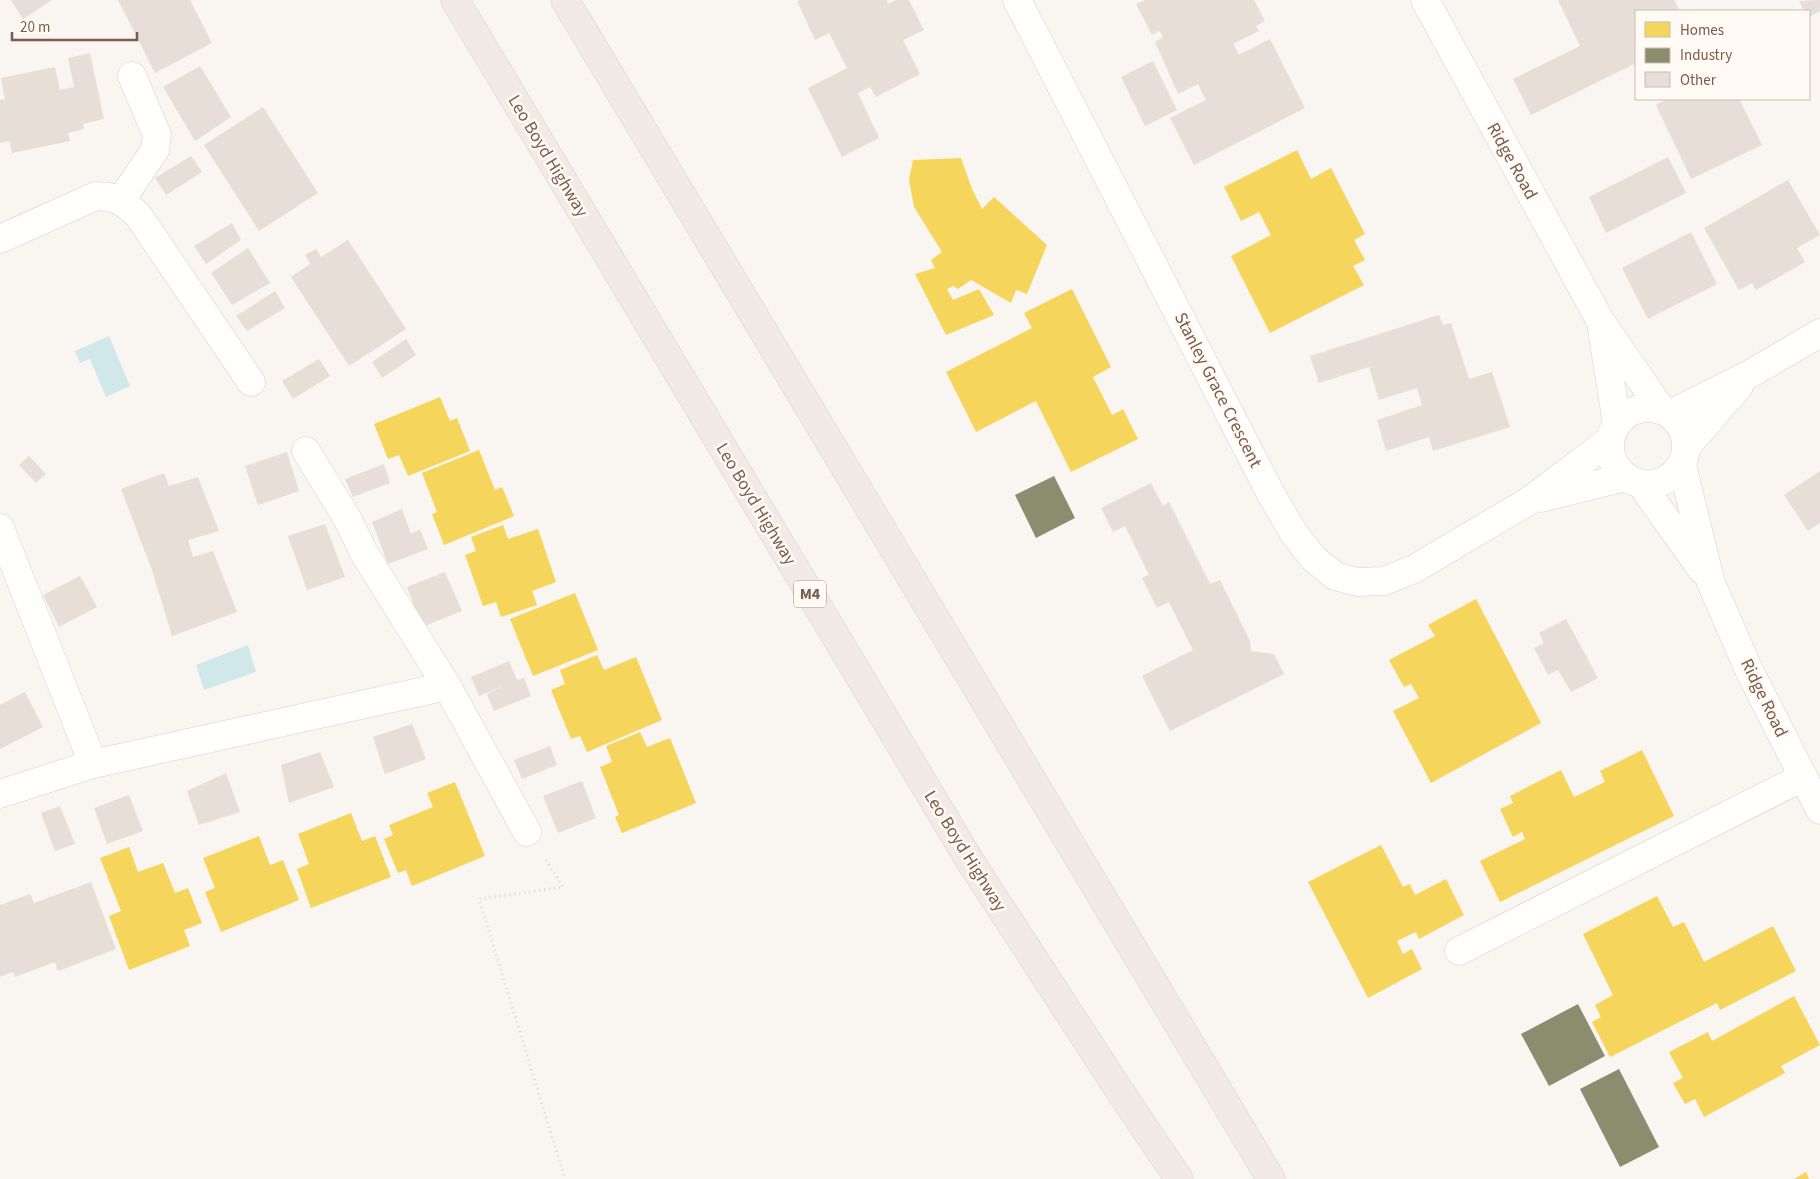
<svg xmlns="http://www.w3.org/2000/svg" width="1820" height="1179" font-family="'Source Sans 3',sans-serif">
<rect width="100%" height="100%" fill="#f9f5f0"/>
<g fill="#d0e8ea">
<polygon points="109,336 130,386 106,397 90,359 80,363 75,351"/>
<polygon points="248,645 256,672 204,690 196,665"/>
</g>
<g fill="#f6d55c">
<polygon points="1297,150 1311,179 1331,168 1365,234 1354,240 1365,260 1353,266 1364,285 1270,333 1231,256 1271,235 1259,212 1241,221 1224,187"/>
<polygon points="961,158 972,189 982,209 994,197 1047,245 1027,294 1016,290 1011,303 971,280 958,289 953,286 947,289 953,300 979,289 994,315 946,335 915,274 935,268 931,260 942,252 914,207 909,180 913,160"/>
<polygon points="1072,289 1111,367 1093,377 1112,415 1123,409 1138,439 1071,472 1036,401 976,432 946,372 1032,328 1024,313"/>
<polygon points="440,397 450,421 457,418 470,451 408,476 399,455 388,459 374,424"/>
<polygon points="479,450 495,490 502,487 514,516 444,545 432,514 437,512 422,473"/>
<polygon points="503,525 508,539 538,529 556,582 532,591 537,605 501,617 496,602 483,606 465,555 476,551 471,537"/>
<polygon points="575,593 598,650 533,676 510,619"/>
<polygon points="1476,599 1541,723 1431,783 1393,711 1419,698 1411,684 1404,687 1389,660 1435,636 1428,625"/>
<polygon points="597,655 604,670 636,657 662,720 587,752 580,736 571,739 551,690 565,684 560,670"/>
<polygon points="640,732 647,747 670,738 696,803 622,833 615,817 619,815 600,767 612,762 606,746"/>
<polygon points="1642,750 1674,816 1500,902 1480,861 1525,839 1522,832 1513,837 1500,809 1513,803 1510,796 1561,770 1574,797 1605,782 1600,771"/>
<polygon points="455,782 485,856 412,886 406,870 398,873 384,839 393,835 389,825 433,807 427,793"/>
<polygon points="351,813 362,841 375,836 391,877 311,908 297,869 309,864 298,834"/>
<polygon points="259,836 270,865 283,860 299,900 221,932 205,892 215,888 203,858"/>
<polygon points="1381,845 1403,887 1410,884 1415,895 1446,879 1464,915 1419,939 1416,932 1397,941 1403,954 1412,949 1422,969 1368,998 1308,882"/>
<polygon points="129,847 138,872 163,863 175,893 188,888 202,923 184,930 190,946 129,970 109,916 121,911 100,858"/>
<polygon points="1657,896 1673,927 1684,922 1704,962 1773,926 1796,971 1720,1010 1717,1003 1610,1057 1592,1022 1601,1017 1595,1005 1613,995 1583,934"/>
<polygon points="1794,996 1820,1045 1781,1066 1785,1073 1704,1117 1695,1099 1685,1104 1673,1083 1683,1078 1669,1052 1708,1032 1712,1041"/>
<polygon points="1806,1172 1809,1179 1794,1179"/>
</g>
<g fill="#8c8c6e">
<polygon points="1054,476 1075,518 1036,538 1015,495"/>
<polygon points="1578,1004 1605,1056 1549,1086 1521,1034"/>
<polygon points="1619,1069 1659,1147 1620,1167 1580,1089"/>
</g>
<g fill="#e6ded7">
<polygon points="11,0 52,0 23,19"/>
<polygon points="118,0 190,0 212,43 155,73"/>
<polygon points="800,0 887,0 888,4 896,0 909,0 924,30 903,40 920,74 876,97 870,87 858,93 879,138 842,157 808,88 847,68 829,33 815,40 797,1"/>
<polygon points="1145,0 1254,0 1265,21 1256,26 1259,31 1233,44 1239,55 1270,39 1305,108 1194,165 1170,118 1206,100 1198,84 1178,94 1155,42 1163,37 1160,31 1152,35 1136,4"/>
<polygon points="1558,0 1674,0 1680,11 1636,11 1636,63 1531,115 1513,79 1580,46"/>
<polygon points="1820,0 1820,11 1809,17 1809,11 1804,11 1799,1"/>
<polygon points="90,53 104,119 83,124 84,129 68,133 70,141 12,153 9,141 0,143 0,100 5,99 1,78 55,67 60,90 74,87 68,58"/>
<polygon points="1153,61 1177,110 1145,126 1121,77"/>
<polygon points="200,66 231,117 195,141 163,87"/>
<polygon points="1667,99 1739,99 1762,145 1691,179 1656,105"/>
<polygon points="263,107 318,193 259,231 204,145"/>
<polygon points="191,156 202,172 166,195 155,178"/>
<polygon points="1668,157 1686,193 1606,233 1589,197"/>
<polygon points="1788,180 1820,235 1797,248 1805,262 1756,290 1752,283 1739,290 1704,228"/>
<polygon points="232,223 241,240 206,264 194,246"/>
<polygon points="1691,232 1717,284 1648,319 1622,268"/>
<polygon points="348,240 406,329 349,366 291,277 310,264 305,255 316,249 321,257"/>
<polygon points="248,248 270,283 232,305 211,273"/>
<polygon points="275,291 285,308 247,331 236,316"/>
<polygon points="1439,315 1443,325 1451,323 1469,379 1492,372 1510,427 1433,451 1429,437 1386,451 1377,420 1422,405 1417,388 1379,400 1369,367 1319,383 1310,356"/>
<polygon points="406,339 416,355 382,378 372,362"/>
<polygon points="319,359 330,376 293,399 282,381"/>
<polygon points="287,452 299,491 258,505 245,466"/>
<polygon points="29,456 46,474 36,483 19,465"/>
<polygon points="384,464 390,483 353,497 345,479"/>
<polygon points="1820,471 1820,523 1808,531 1784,495"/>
<polygon points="164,473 169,486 198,477 219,531 188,540 193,557 213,551 237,612 172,636 152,570 121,489"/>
<polygon points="1151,483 1163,506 1169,502 1210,584 1220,580 1250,641 1251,651 1274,654 1284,674 1170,731 1142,676 1193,650 1169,602 1157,608 1142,578 1149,575 1125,526 1113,532 1101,508"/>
<polygon points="402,509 411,534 420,529 428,549 388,564 372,522"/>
<polygon points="325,524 345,577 307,590 288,536"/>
<polygon points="445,572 462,611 422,627 407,587"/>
<polygon points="80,576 97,607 59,627 43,595"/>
<polygon points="1566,619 1598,678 1571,692 1558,670 1548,675 1534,648 1544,643 1539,633"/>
<polygon points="509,661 517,680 524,678 531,696 494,711 487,694 505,685 479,696 471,677"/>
<polygon points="25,692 43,727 0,749 0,705"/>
<polygon points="412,724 426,759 385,774 373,737"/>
<polygon points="550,746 557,765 522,779 514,760"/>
<polygon points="320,752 334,787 289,803 281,765"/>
<polygon points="226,773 240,812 199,825 187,791"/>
<polygon points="582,781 596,818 558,833 543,796"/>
<polygon points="129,795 143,831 107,844 94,808"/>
<polygon points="60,806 75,844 55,851 41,813"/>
<polygon points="91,882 116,949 58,971 55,962 15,977 13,972 0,977 0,905 30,894 34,903"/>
</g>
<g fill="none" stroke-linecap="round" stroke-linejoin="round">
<g stroke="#d7d1cb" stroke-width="29">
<g id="minor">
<polyline points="1017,0 1272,496 1293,532 1313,558 1335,576 1357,582 1384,581 1414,569 1529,501 1610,440"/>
<polyline points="1425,0 1601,322 1661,409"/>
<polyline points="121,200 155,150 157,135 132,76"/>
<path d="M 0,239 L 96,196 C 115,196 124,202 138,215 L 251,382"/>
<polyline points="1602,329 1617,424"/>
<circle cx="1648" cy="446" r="38"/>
<polyline points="1670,414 1750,374 1820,333"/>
<polyline points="1687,446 1739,386"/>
<polyline points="306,451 347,518 364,553 447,686 527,832"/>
<polyline points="1682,465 1711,583 1749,670 1820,810"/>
<polyline points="1641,484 1702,570"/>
<polyline points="1541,498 1626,477"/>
<polyline points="0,528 93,764"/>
<polyline points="0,794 93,764 447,686"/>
<polyline points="1459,951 1803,777"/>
</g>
</g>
<g stroke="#dad1cc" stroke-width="29">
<g id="highway">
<polyline points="455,0 970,861 1121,1093 1179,1179"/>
<polyline points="565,0 1271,1179"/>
</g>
</g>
<polyline stroke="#dcd5d0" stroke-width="3" stroke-dasharray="1 4" stroke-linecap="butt" points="546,860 563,887 479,899 565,1179"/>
<use href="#minor" stroke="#fefefd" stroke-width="28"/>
<use href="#highway" stroke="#f2eae7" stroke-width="28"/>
</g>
<g text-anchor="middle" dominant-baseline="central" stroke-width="5" stroke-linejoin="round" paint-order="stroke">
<rect fill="#fffaf3" stroke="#a28b7f" stroke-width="1" x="794" y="580.5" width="32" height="27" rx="4"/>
<g font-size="16" font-weight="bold" fill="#7a5c4d">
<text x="810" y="594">M4</text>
</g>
<g font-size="18" fill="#7a5c4d" stroke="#fffaf3">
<text transform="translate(548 156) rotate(59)">Leo Boyd Highway</text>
<text transform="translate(1512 161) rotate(61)">Ridge Road</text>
<text transform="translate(1218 390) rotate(63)">Stanley Grace Crescent</text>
<text transform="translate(756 504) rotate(59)">Leo Boyd Highway</text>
<text transform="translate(1764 698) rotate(64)">Ridge Road</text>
<text transform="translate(965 851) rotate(58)">Leo Boyd Highway</text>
</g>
</g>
<rect x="1635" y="10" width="175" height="90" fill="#fffaf3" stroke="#cabbb1"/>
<rect x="1645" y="22" width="25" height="15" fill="#f6d55c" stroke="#cabbb1"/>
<text x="1680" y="35" font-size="15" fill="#7a5c4d">Homes</text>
<rect x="1645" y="48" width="25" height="15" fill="#8c8c6e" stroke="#cabbb1"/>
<text x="1680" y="60" font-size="15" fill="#7a5c4d">Industry</text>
<rect x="1645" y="72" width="25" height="15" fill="#e6ded7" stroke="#cabbb1"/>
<text x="1680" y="85" font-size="15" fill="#7a5c4d">Other</text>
<path d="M12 32v8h125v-8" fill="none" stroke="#7a5c4d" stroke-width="2.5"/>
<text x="20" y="32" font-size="15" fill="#7a5c4d" stroke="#fffaf3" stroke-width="4" paint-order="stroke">20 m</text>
</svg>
